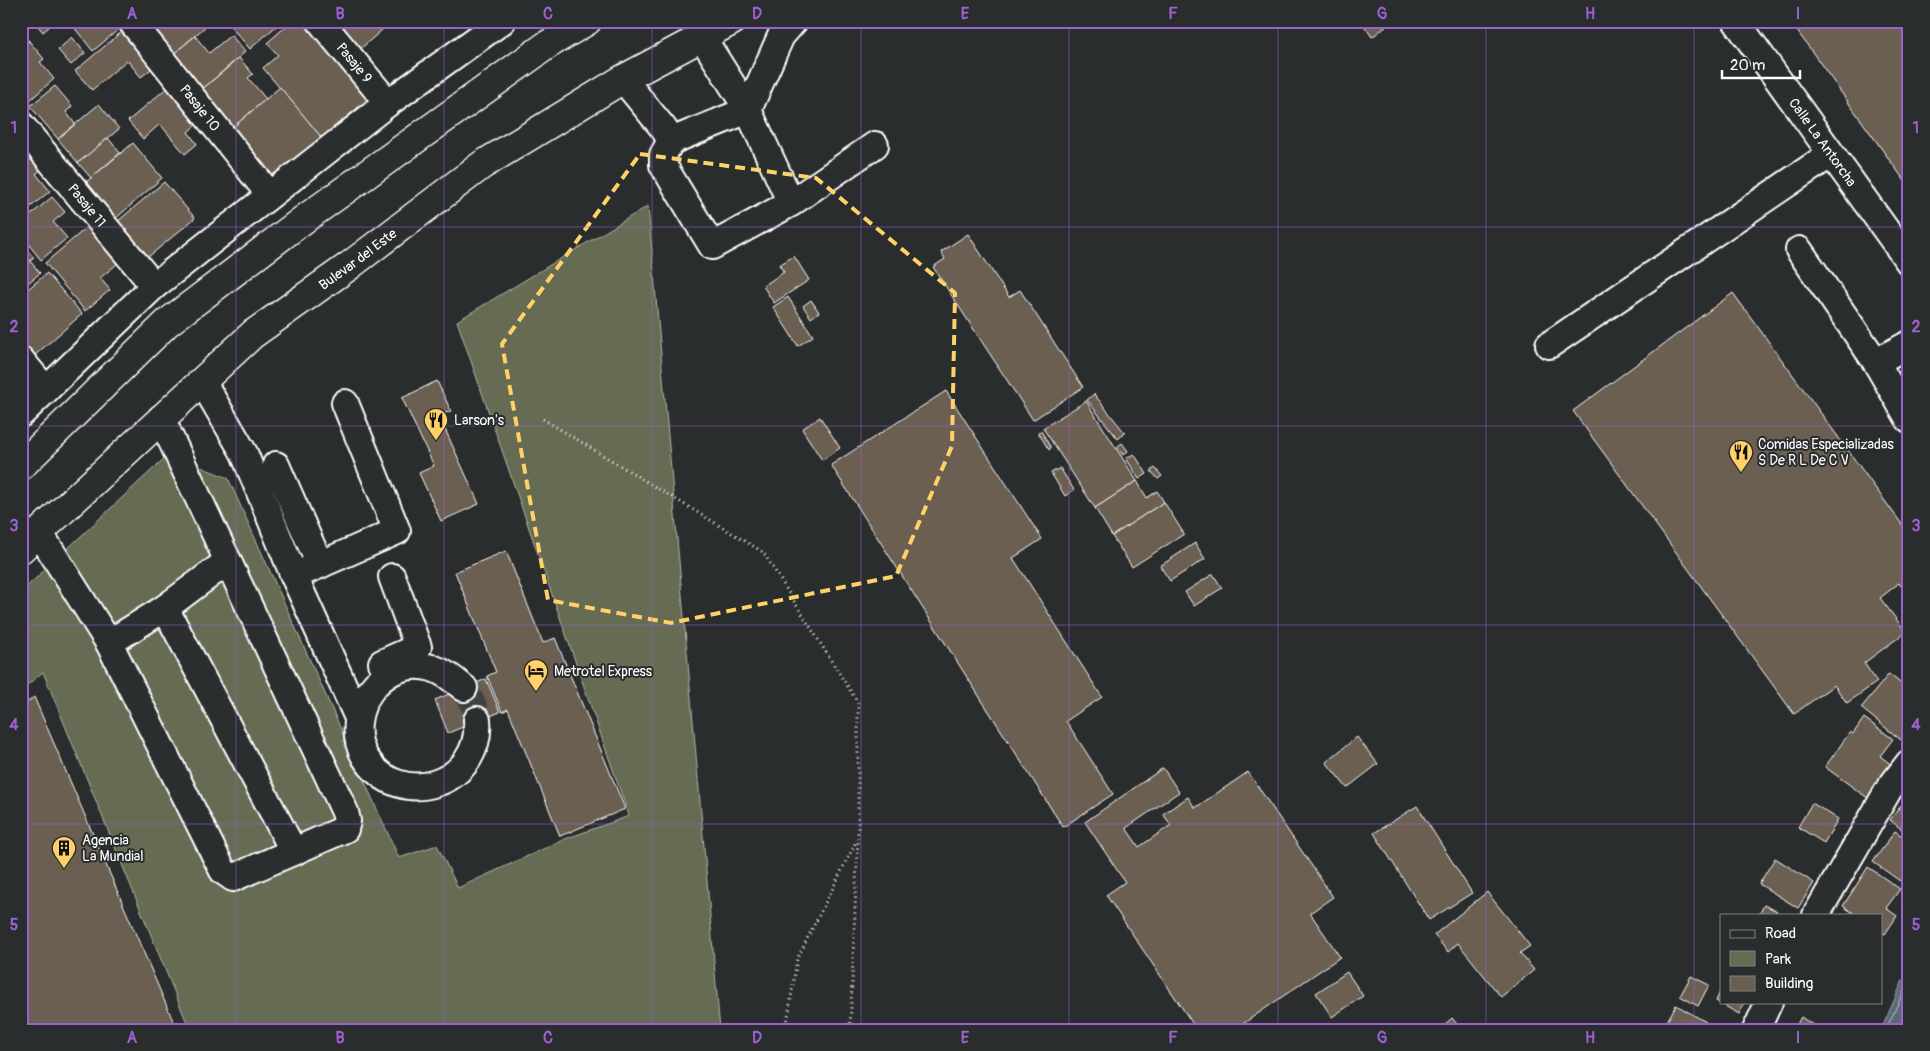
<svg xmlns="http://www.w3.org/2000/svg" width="1930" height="1051" font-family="Pangolin,sans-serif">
<rect width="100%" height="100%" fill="#2a2d2e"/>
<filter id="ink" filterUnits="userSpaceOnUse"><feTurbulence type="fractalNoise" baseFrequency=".02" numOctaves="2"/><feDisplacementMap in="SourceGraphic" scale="10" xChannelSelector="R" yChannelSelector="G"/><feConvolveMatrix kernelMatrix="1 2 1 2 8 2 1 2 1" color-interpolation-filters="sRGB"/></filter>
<g filter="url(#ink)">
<polygon fill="#666c52" stroke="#b2b6a8" points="648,206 720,1030 190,1030 43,672 21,690 21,592 169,454 228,478 399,858 437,845 458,888 565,839 629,816 457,321"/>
<polygon fill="#596775" stroke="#9ba4ac" points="1909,967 1909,1030 1881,1030"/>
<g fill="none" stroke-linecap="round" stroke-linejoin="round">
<polyline stroke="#bdc2c8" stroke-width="1" points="1886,1030 1909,979"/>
</g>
<g fill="#6a5e51" stroke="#fff">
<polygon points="21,21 27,26 21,31"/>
<polygon points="34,21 56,21 43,32"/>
<polygon points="69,21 112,21 119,29 93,51"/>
<polygon points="142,21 212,21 171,56"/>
<polygon points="226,21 282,21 250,49"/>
<polygon points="292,21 304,21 369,98 322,138 263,68 278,55 267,43"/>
<polygon points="332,21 392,21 358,51"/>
<polygon points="1361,21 1393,21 1372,37"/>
<polygon points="1790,21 1909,21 1909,187"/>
<polygon points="124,30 155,66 141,77 127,60 92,90 75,71"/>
<polygon points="21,32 29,41 21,48"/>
<polygon points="231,35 245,52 200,91 171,56 195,36 209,53"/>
<polygon points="72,37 85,53 71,65 58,50"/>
<polygon points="29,41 44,59 40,62 54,79 29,101 21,92 21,48"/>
<polygon points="239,58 253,74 248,78 266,99 232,128 200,91"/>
<polygon points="55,86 72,106 66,112 75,124 58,139 30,106"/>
<polygon points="169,86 199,122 188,132 197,144 185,154 160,124 143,139 128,121"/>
<polygon points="280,87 322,138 274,179 232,128"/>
<polygon points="99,104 119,129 78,163 58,139"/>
<polygon points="108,138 120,153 91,178 78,163"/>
<polygon points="133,143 162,178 115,219 85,183"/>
<polygon points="31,151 44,167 36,174 50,191 21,215 21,160"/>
<polygon points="164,182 195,218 147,258 117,222"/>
<polygon points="52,197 65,212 53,222 67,238 41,260 21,235 21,223"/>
<polygon points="93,222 123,259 100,278 110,290 85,311 45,263"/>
<polygon points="968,234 1009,297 1020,290 1083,387 1033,420 933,267 945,259 941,252"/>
<polygon points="21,243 34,258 30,261 40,273 21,289"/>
<polygon points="794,256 809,280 774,303 763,286 784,272 779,265"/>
<polygon points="47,273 82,314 34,356 21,342 21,295"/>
<polygon points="1733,293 1909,534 1909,593 1907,594 1899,583 1880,598 1906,632 1864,663 1877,682 1847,703 1834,685 1794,714 1573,411"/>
<polygon points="788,297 813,336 798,346 773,307"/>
<polygon points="811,300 819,312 811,318 803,306"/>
<polygon points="437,381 451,411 439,416 479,504 441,521 419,473 434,466 402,398"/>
<polygon points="946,391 1042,539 1013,558 1102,697 1066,721 1113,794 1063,827 831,465"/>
<polygon points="1094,394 1125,433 1118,439 1087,400"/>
<polygon points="1086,401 1137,481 1095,508 1043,428"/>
<polygon points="820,417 840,448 822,460 802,429"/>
<polygon points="1041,431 1051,448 1049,450 1038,432"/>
<polygon points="1122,443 1128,451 1123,455 1117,447"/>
<polygon points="1134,454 1147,474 1139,479 1126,458"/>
<polygon points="1060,468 1074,490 1065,496 1051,473"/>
<polygon points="1155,468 1162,476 1158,479 1151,471"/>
<polygon points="1137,481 1147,498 1157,491 1164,502 1112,536 1095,508"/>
<polygon points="1164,502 1184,534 1132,567 1112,536"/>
<polygon points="1195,543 1205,559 1170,581 1160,566"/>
<polygon points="506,551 543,643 555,638 625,809 560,836 508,709 502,712 487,676 496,672 455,572"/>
<polygon points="1213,574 1222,588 1194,606 1185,592"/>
<polygon points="1889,674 1909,690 1909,730 1901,740 1861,708"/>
<polygon points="486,679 500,712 448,733 435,700"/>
<polygon points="34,697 177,1030 21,1030 21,708"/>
<polygon points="1864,718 1893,739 1880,756 1893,766 1869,799 1825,767 1850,732 1853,734"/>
<polygon points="1357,737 1378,764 1347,788 1326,762"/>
<polygon points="1163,768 1179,792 1126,828 1139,847 1171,825 1163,814 1188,797 1195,808 1248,772 1333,897 1310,913 1340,957 1234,1030 1197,1030 1106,895 1125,882 1085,822"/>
<polygon points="1909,795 1909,835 1890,820"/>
<polygon points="1812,803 1838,819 1824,843 1798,827"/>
<polygon points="1417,806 1472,893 1429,920 1374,833"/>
<polygon points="1895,831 1909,841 1909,868 1900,881 1873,862"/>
<polygon points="1775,858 1814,883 1798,908 1759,884"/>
<polygon points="1868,867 1900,889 1886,908 1897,916 1885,934 1881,932 1881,915 1856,915 1843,906"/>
<polygon points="1487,892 1530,946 1520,953 1534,970 1501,997 1458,943 1448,952 1434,935"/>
<polygon points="1764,905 1777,911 1775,915 1759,915"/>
<polygon points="1347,972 1363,996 1332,1017 1316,993"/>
<polygon points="1691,976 1709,985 1698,1006 1680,996"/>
<polygon points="1721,990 1721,1002 1745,1002 1739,1014 1716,1001"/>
<polygon points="1676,1005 1706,1022 1702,1030 1663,1029"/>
<polygon points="1801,1017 1820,1030 1794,1030"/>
<polygon points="1452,1018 1462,1030 1439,1030"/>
</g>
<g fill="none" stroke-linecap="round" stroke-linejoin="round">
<polyline stroke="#3f4243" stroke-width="26" stroke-dasharray="26 13" stroke-linecap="butt" points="464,688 474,706 477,720"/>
<g stroke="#fff" stroke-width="30">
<g id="minor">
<path id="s1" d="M 131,21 L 270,195"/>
<path id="s2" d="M 320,21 L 388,103"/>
<polyline points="794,21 781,36 748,110 791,203 875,145"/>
<path id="s3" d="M 1736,21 L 1909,262"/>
<polyline points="623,79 664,129 671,141 663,155 663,165 712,246 791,203"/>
<path id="s4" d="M 21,125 L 154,286"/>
<polyline points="671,141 748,110 702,37"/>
<polyline points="1799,250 1876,362 1909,344"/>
<polyline points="1549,345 1831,154"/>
<polyline points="21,360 46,390"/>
<polyline points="1876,362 1909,419"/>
<polyline points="202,381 244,453 294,576 358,718"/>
<polyline points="21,414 154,286 388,103 502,21"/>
<polyline points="276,465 320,565"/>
<polyline points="39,532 109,643 223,871 233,878 345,829 347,821 345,812 161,418"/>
<polyline points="294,576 397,531 345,403"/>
<polyline points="165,608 294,852"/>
<polyline points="109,643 165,608 228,561"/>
<polyline points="382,663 418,647 392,577"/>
<path d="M 464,688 C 454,680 445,672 432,668 C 382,653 340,714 365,757 C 399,812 483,784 477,720"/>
<polyline points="1816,915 1889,789 1909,763"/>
<polyline points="1756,1030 1769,1002"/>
</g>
</g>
<g stroke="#fff" stroke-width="31">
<g id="highway">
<polyline points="21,466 167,323 303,220 547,45 587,21"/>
<path id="s5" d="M 21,549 L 253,334 L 349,266 L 482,165 L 623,79 L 732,21"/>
</g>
</g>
<g stroke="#fff" stroke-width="3" stroke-dasharray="1 4" stroke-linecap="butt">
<polyline points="543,419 763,552 858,703 858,838 850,1030"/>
<polyline points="786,1030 797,959 857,840"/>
</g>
<use href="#minor" stroke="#2a2d2e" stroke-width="26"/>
<use href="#highway" stroke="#2a2d2e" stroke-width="28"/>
</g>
</g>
<path fill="none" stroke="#ffd166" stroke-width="4" stroke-dasharray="10 6" stroke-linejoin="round" d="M 640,154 L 816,178 L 955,293 L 952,446 L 896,576 L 671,623 L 548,600 L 502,344 Z"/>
<path fill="none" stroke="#9c61cf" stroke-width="1" stroke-opacity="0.55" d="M 236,21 L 236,1030M 444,21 L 444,1030M 652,21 L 652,1030M 861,21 L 861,1030M 1069,21 L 1069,1030M 1278,21 L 1278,1030M 1486,21 L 1486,1030M 1694,21 L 1694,1030M 21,227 L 1909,227M 21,426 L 1909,426M 21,625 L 1909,625M 21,824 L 1909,824"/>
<defs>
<g id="restaurant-pin" transform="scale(1.25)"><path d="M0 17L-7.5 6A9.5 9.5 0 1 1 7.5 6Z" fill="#ffd166" stroke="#2a2d2e"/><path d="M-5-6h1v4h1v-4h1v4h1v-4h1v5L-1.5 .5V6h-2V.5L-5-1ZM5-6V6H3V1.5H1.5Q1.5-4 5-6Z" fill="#111"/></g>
<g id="hotel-pin" transform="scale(1.25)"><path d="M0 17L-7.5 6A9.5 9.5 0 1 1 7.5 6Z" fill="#ffd166" stroke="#2a2d2e"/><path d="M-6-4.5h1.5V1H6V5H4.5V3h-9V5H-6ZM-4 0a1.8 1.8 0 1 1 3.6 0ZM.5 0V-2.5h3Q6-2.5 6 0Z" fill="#111"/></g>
<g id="building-pin" transform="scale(1.25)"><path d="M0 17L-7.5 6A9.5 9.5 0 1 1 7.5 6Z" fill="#ffd166" stroke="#2a2d2e"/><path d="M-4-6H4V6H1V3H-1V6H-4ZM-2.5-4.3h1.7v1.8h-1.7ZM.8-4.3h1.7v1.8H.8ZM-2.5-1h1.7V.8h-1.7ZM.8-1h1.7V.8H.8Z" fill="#111"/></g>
</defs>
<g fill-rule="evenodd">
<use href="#restaurant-pin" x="436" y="420"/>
<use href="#restaurant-pin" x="1741" y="452"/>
<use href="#hotel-pin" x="536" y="671"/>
<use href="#building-pin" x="64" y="848"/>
</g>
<g text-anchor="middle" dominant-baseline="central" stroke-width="4" stroke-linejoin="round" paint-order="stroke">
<g font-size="14" fill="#fff" stroke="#2a2d2e">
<text stroke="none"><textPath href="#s2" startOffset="54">Pasaje 9</textPath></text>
<text stroke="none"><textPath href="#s1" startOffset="111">Pasaje 10</textPath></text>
<text stroke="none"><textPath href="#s3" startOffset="149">Calle La Antorcha</textPath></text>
<text stroke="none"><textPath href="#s4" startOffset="104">Pasaje 11</textPath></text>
<text stroke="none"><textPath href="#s5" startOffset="445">Bulevar del Este</textPath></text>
</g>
<g font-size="14" fill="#fff" stroke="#2a2d2e" text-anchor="start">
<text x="454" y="420">Larson's</text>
<text x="1758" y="444">Comidas Especializadas<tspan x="1758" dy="16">S De R L De C V</tspan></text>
<text x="554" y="671">Metrotel Express</text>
<text x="82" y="840">Agencia<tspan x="82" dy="16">La Mundial</tspan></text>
</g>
</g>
<rect width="1930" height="1051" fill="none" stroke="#2a2d2e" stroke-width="55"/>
<rect x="1720" y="914" width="162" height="90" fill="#2a2d2e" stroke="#7f8182"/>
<rect x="1730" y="930" width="25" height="8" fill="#2a2d2e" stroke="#7f8182"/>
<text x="1765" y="938" font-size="15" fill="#ffffff">Road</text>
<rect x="1730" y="951" width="25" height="15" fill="#666c52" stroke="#7f8182"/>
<text x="1765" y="964" font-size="15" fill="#ffffff">Park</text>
<rect x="1730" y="976" width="25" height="15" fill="#6a5e51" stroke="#7f8182"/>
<text x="1765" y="988" font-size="15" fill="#ffffff">Building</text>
<path d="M1722 70v8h78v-8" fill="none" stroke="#ffffff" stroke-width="2.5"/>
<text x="1730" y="70" font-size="15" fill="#ffffff" stroke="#2a2d2e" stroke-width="4" paint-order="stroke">20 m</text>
<rect x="28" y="28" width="1874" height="996" fill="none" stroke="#9c61cf" stroke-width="2"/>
<g font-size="16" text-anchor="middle" font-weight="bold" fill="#9c61cf">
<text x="132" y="19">A</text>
<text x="340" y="19">B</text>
<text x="548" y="19">C</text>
<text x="757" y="19">D</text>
<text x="965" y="19">E</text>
<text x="1173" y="19">F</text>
<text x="1382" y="19">G</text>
<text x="1590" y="19">H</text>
<text x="1798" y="19">I</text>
<text x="14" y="133">1</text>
<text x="1916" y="133">1</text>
<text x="14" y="332">2</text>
<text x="1916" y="332">2</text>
<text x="14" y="531">3</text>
<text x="1916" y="531">3</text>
<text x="14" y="730">4</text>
<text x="1916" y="730">4</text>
<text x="14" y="930">5</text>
<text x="1916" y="930">5</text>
<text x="132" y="1043">A</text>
<text x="340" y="1043">B</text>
<text x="548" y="1043">C</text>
<text x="757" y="1043">D</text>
<text x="965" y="1043">E</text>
<text x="1173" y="1043">F</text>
<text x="1382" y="1043">G</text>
<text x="1590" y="1043">H</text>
<text x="1798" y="1043">I</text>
</g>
</svg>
